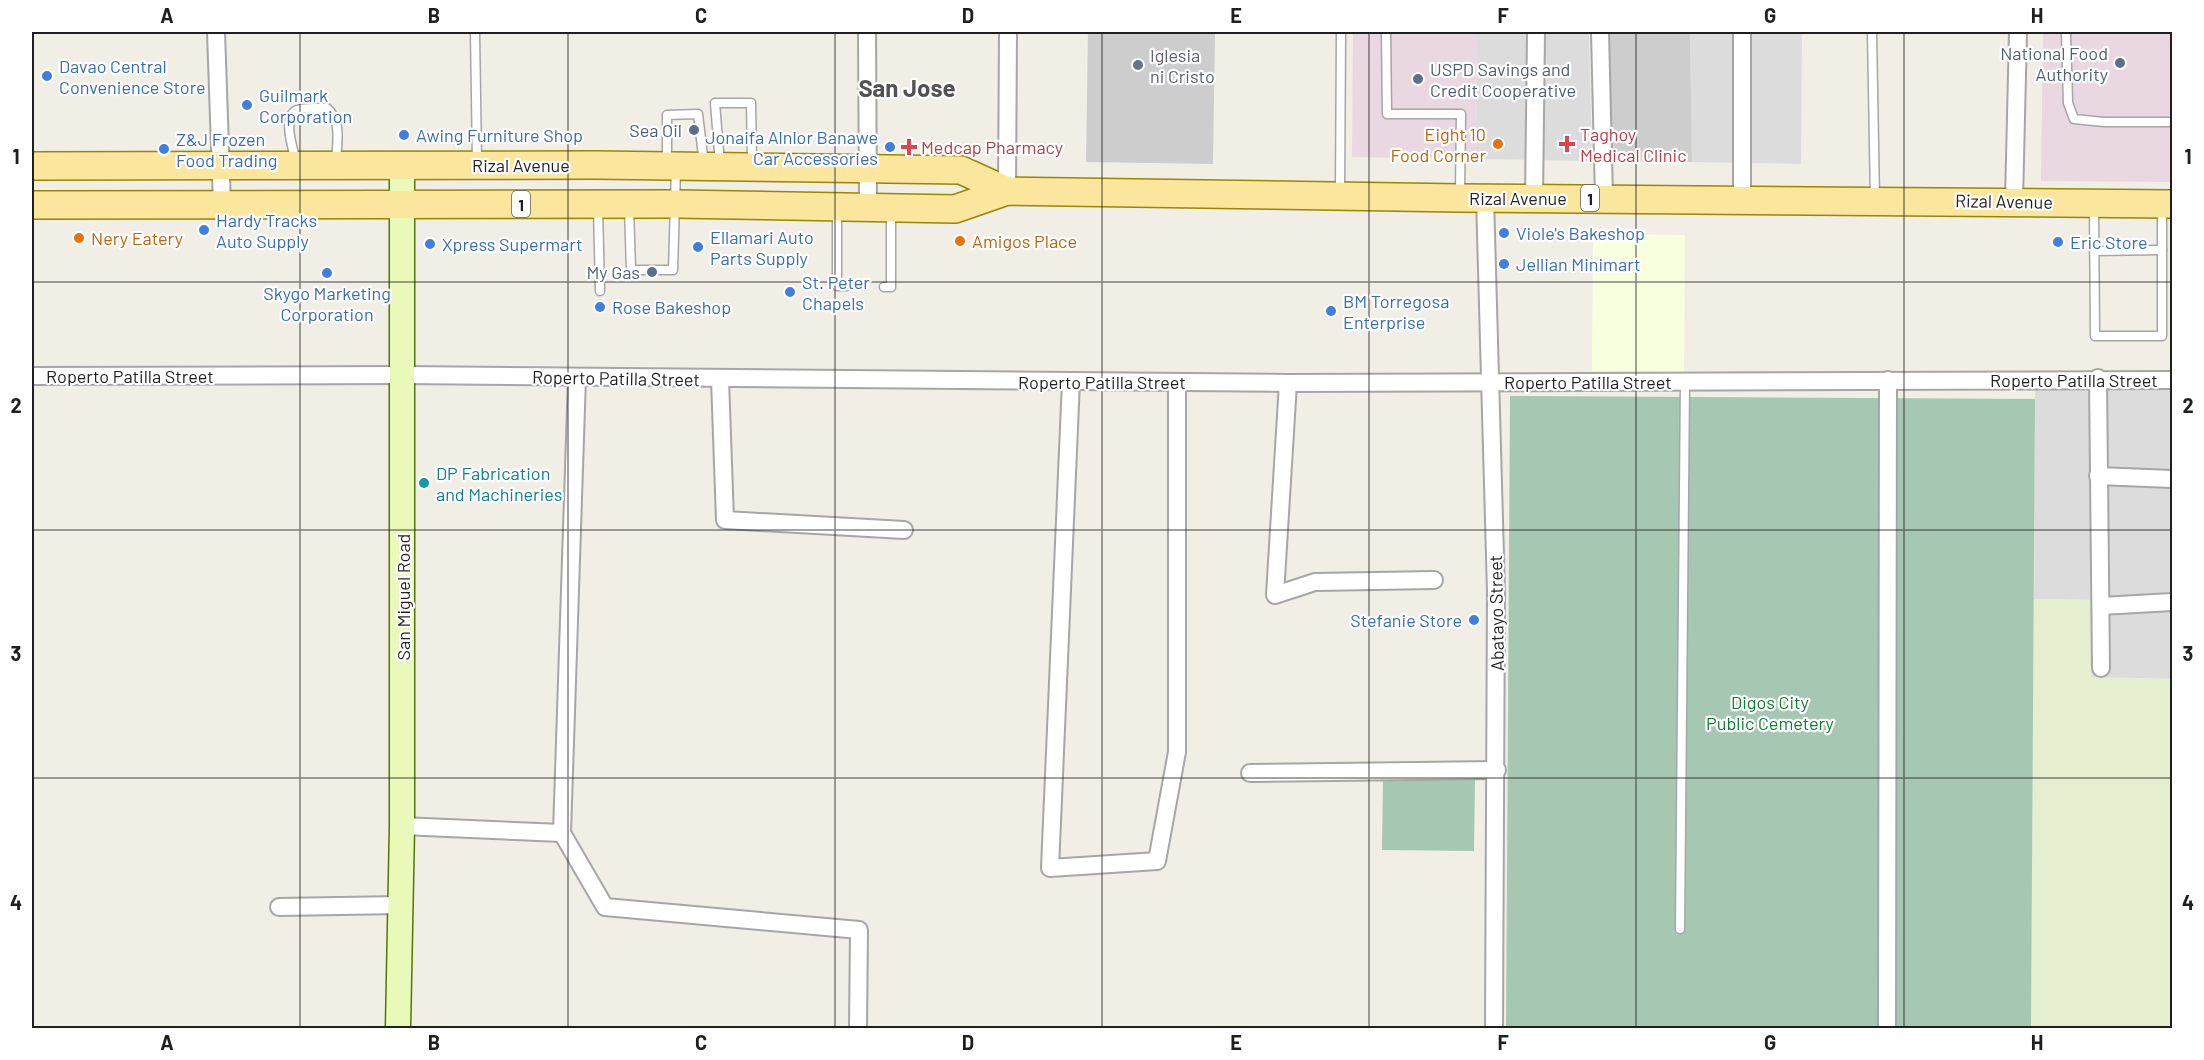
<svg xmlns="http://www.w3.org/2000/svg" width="2204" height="1060" font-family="Barlow,sans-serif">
<rect width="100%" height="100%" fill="#f0eee5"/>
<g fill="#dddcdc">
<polygon points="1477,32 1589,32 1592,161 1476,159"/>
<polygon points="1690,32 1802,32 1801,164 1692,162"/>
<polygon points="2035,384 2172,387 2172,679 2091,677 2094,600 2034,599"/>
</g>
<g fill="#e9d7e2">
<polygon points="1353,32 1477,32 1476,159 1352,157"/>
<polygon points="2043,32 2172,32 2172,182 2041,181"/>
</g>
<polygon fill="#f8ffdf" points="1593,234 1685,235 1684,372 1592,371"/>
<g fill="#cdcdcd">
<polygon points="1088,32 1215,32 1213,164 1086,162"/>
<polygon points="1608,32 1690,32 1692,162 1611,161"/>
</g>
<polygon fill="#e6eed0" points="2034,599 2094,600 2091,677 2172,679 2172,1028 2031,1028"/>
<g fill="#a6c8b2">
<polygon points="1510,396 2035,399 2031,1028 1506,1028"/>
<polygon points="1383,777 1475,778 1474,851 1382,850"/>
</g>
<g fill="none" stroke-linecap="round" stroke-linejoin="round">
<g stroke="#a6a6a6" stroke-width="11">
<g id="lane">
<polyline points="475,32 477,161"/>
<polyline points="1386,32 1387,114 1461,114 1460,193"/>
<polyline points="1872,32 1875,200"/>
<polyline points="2066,32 2068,103 2074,119 2104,122 2172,122"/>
<path d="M 296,162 C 294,151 281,117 297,110 C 305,107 319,108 327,108 C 342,120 337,144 336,162"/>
<polyline points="667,163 667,115 698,114 704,164"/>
<polyline points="720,164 715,103 751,103 752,164"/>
<polyline points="1340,192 1341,32"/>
<polyline points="2094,206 2095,336 2162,336 2162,206"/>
<polyline points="598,207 600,291"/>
<polyline points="629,207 631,270 673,270 676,169"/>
<polyline points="837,211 837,286 846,286"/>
<polyline points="2094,251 2162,250"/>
<polyline points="884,287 891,287 891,210"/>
<polyline points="1680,929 1685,381"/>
</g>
</g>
<g stroke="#a6a6a6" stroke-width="20">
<g id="street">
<polyline points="216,32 222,205"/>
<polyline points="867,32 868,208"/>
<polyline points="1600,32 1604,198"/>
<polyline points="1007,191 1008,32"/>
<polyline points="1485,198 1496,592 1494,1028"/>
<polyline points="1534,198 1536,32"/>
<polyline points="1742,199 1742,32"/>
<polyline points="2014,201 2018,32"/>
<polyline points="32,376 403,375 1288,383 2172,380"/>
<polyline points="2098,378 2101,668"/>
<polyline points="720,379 725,520 904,530"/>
<polyline points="1071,381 1050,868 1157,861 1177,752 1177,382"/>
<polyline points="1288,383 1275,595 1315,582 1434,580"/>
<polyline points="2098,476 2172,479"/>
<polyline points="2101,606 2172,602"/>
<polyline points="1250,773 1497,770"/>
<polyline points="402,826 562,833 577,377"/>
<polyline points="562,833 605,907 859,930 858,1028"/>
<polyline points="279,907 401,905"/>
<polyline points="1887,1028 1888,380"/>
</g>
</g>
<g stroke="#537605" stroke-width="27">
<polyline id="secondary" points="398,1028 402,826 402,165"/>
</g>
<g stroke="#998601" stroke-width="30">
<g id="primary">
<polyline points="32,166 596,165 961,170 1007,191"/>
<polyline points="32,205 676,204 955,209 1007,191 1460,198 2172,204"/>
</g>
</g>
<use href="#lane" stroke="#fff" stroke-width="8"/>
<use href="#street" stroke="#fff" stroke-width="16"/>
<use href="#secondary" stroke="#e9f9b9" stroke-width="24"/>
<use href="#primary" stroke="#fbe69e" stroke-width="27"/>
</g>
<path fill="none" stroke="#1f1f1f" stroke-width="1.5" stroke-opacity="0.55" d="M 300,32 L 300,1028M 568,32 L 568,1028M 835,32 L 835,1028M 1102,32 L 1102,1028M 1369,32 L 1369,1028M 1636,32 L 1636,1028M 1904,32 L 1904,1028M 32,282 L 2172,282M 32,530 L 2172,530M 32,778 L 2172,778"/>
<g fill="#5c6f8a" stroke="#fff" stroke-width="2">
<circle cx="2120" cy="63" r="6"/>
<circle cx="1418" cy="79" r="6"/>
<circle cx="694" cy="130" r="6"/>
<circle cx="652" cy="272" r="6"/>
</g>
<circle fill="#6b7280" stroke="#fff" stroke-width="2" cx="1138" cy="65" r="6"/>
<g fill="#3f7fe0" stroke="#fff" stroke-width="2">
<circle cx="47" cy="76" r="6"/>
<circle cx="247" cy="105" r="6"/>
<circle cx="404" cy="135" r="6"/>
<circle cx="890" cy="147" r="6"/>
<circle cx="164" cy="149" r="6"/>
<circle cx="204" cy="230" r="6"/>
<circle cx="1504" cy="233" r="6"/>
<circle cx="2058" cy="242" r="6"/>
<circle cx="430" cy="244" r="6"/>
<circle cx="698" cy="247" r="6"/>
<circle cx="1504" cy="264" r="6"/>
<circle cx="327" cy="273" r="6"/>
<circle cx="790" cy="292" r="6"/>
<circle cx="600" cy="307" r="6"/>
<circle cx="1331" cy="311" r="6"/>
<circle cx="1474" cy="620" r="6"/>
</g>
<g fill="#e8710a" stroke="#fff" stroke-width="2">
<circle cx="1498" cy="144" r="6"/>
<circle cx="79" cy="238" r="6"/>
<circle cx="960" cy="241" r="6"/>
</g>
<g fill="#e0444e" stroke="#fff" stroke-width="2">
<path d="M1564 135h6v6h6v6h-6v6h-6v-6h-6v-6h6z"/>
<path d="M906 138h6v6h6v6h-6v6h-6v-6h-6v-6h6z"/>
</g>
<circle fill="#0f9aa8" stroke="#fff" stroke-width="2" cx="424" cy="483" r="6"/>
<g text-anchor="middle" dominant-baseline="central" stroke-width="4.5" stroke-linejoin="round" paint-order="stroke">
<g fill="#fff" stroke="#626262" stroke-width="1.5">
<rect x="1581" y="185" width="18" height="26" rx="4.5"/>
<rect x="512" y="191" width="18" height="26" rx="4.5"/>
</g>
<g font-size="16" font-weight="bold" fill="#1f1f1f">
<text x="1590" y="198">1</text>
<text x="521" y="204">1</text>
</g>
<g font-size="18" fill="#4e5e75" stroke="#fff" text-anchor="end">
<text x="2108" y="53">National Food<tspan x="2108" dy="21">Authority</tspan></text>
<text x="1430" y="69" text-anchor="start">USPD Savings and<tspan x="1430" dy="21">Credit Cooperative</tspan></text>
<text x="682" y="130">Sea Oil</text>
<text x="640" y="272">My Gas</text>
</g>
<g font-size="18" fill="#5b616d" stroke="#fff" text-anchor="start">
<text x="1150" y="55">Iglesia<tspan x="1150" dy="21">ni Cristo</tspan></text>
</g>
<g font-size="18" fill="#366cbe" stroke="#fff" text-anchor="start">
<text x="59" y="66">Davao Central<tspan x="59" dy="21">Convenience Store</tspan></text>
<text x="259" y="95">Guilmark<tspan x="259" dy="21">Corporation</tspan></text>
<text x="416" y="135">Awing Furniture Shop</text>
<text x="878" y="137" text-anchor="end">Jonaifa Alnlor Banawe<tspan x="878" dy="21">Car Accessories</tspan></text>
<text x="176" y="139">Z&amp;J Frozen<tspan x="176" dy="21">Food Trading</tspan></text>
<text x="216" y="220">Hardy Tracks<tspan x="216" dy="21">Auto Supply</tspan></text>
<text x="1516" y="233">Viole's Bakeshop</text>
<text x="710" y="237">Ellamari Auto<tspan x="710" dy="21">Parts Supply</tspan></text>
<text x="2070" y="242">Eric Store</text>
<text x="442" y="244">Xpress Supermart</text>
<text x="1516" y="264">Jellian Minimart</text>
<text x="802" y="282">St. Peter<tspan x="802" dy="21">Chapels</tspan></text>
<text x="327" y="293" text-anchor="middle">Skygo Marketing<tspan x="327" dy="21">Corporation</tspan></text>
<text x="1343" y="301">BM Torregosa<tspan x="1343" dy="21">Enterprise</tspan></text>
<text x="612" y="307">Rose Bakeshop</text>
<text x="1462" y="620" text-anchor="end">Stefanie Store</text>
</g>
<g font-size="18" fill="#c56008" stroke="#fff" text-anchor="start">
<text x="1486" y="134" text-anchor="end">Eight 10<tspan x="1486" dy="21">Food Corner</tspan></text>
<text x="91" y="238">Nery Eatery</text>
<text x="972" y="241">Amigos Place</text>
</g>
<g font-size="18" fill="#be3a42" stroke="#fff" text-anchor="start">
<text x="1580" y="134">Taghoy<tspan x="1580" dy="21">Medical Clinic</tspan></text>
<text x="921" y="147">Medcap Pharmacy</text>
</g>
<g font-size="18" fill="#1f1f1f" stroke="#fff">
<text x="521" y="165">Rizal Avenue</text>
<text x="1518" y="198">Rizal Avenue</text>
<text transform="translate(2004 201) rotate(1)">Rizal Avenue</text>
<text x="130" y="376">Roperto Patilla Street</text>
<text transform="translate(616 378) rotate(1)">Roperto Patilla Street</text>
<text x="2074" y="380">Roperto Patilla Street</text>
<text x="1102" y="382">Roperto Patilla Street</text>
<text x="1588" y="382">Roperto Patilla Street</text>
<text transform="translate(403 597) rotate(-90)">San Miguel Road</text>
<text transform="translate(1496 613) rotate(-91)">Abatayo Street</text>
</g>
<g font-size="18" fill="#0d838f" stroke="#fff" text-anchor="start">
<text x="436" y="473">DP Fabrication<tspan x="436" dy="21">and Machineries</tspan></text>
</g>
<g font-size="18" fill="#0c7e2d" stroke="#fff">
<text x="1770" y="702">Digos City<tspan x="1770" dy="21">Public Cemetery</tspan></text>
</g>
<g font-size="24" font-weight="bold" fill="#525252" stroke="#fff">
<text x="907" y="87">San Jose</text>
</g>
</g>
<rect width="2204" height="1060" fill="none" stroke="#ffffff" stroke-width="66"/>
<rect x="33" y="33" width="2138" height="994" fill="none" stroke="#1f1f1f" stroke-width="2"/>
<g font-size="20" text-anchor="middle" font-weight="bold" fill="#1f1f1f">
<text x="167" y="23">A</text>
<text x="434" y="23">B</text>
<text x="701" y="23">C</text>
<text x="968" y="23">D</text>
<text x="1236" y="23">E</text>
<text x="1503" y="23">F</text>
<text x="1770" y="23">G</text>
<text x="2037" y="23">H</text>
<text x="16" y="164">1</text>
<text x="2188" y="164">1</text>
<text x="16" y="413">2</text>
<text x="2188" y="413">2</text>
<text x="16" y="661">3</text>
<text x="2188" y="661">3</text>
<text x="16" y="910">4</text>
<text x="2188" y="910">4</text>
<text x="167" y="1050">A</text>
<text x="434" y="1050">B</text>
<text x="701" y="1050">C</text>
<text x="968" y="1050">D</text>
<text x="1236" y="1050">E</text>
<text x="1503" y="1050">F</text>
<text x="1770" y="1050">G</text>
<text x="2037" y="1050">H</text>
</g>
</svg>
